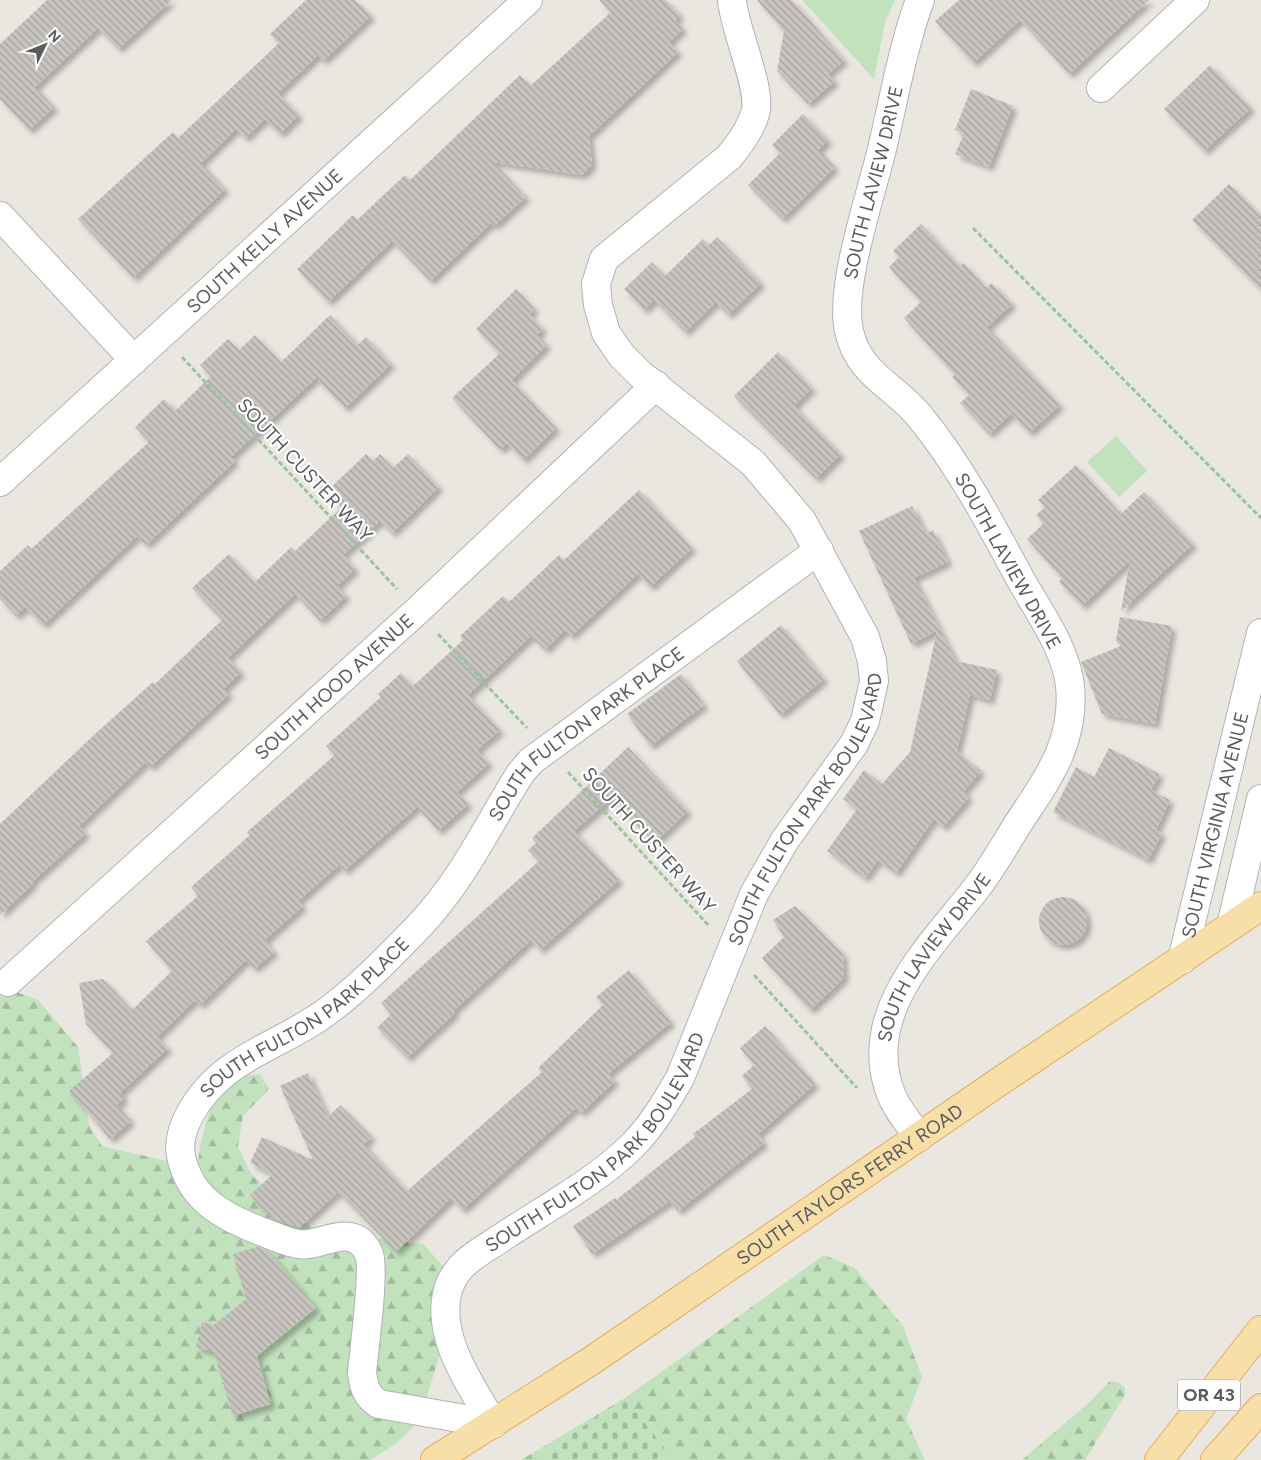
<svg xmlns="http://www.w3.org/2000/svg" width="1261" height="1460" font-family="Figtree,sans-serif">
<defs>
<pattern id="forest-firs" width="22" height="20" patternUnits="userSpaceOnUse" patternTransform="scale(1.25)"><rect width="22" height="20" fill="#c2e1bd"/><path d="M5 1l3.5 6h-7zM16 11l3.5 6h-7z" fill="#a1ba9d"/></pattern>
<pattern id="cemetery-stones" width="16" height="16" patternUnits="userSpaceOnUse" patternTransform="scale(1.25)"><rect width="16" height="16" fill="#c2e1bd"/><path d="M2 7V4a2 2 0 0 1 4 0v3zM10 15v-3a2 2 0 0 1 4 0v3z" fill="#a1ba9d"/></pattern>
<pattern id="building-back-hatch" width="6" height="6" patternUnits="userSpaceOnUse" patternTransform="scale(1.25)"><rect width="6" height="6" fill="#c8c4bf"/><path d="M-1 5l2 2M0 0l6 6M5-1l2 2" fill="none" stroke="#a5a29f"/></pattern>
<filter id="shadow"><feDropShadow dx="4.5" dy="4.5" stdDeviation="2.5" flood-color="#0004"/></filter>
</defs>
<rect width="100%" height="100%" fill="#eae7e0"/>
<g fill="#c2e1bd">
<polygon points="802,0 895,0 885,22 874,79"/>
<polygon points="1116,436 1147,471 1119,497 1087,462"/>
</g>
<g fill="url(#forest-firs)">
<path d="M 0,986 L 38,1000 L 78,1047 L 89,1125 L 102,1146 L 197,1168 C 202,1136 207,1093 241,1077 C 246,1075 254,1075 260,1074 L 269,1089 L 243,1116 L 238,1147 L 251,1174 L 314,1230 L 423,1244 L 445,1268 L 443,1345 L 419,1421 L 397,1443 L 370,1460 L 0,1460 Z"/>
<polygon points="824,1255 855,1268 903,1326 922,1377 906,1419 925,1460 521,1460 625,1398"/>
<polygon points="1110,1381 1118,1382 1125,1388 1125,1395 1085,1460 1022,1460 1091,1401"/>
</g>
<polygon fill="url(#cemetery-stones)" points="625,1398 674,1460 534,1460"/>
<g fill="url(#building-back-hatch)" filter="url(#shadow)">
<polygon points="47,0 172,0 118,49 98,28 35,87 54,107 29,130 0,99 0,44"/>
<polygon points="306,0 355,0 371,16 323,61 318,55 278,93 299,115 280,134 265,119 245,138 236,129 201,163 225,189 133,278 78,219 173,132 178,138 279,43 270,34"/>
<polygon points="599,0 666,0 680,15 675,20 683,29 669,42 678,52 589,136 592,165 582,175 493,162 526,197 494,226 491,223 430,281 392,241 328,302 297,269 353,215 357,220 405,175 410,180 520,75 530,86 611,12"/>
<polygon points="757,0 792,0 844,60 828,74 835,81 808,104 777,71 784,31"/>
<polygon points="959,0 1149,0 1069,74 1020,20 973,63 935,21"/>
<polygon points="1210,65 1251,108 1204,151 1164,109"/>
<polygon points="971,89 1013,106 989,167 955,154 964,134 955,130"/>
<polygon points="803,114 828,140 818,150 835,167 782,219 748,185 780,153 772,145"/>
<polygon points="1229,184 1261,216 1261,290 1192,220"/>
<polygon points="921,224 960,266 964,263 986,288 992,283 1012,304 987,327 1060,405 1029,433 1011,414 989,434 960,403 969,395 952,377 955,375 904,318 921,302 889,267 899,257 893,251"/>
<polygon points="717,237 761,283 728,315 716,302 685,332 654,300 644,310 624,289 652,262 665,276 703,239 709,245"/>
<polygon points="516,289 535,309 529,314 543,329 537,335 547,345 512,380 556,428 523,460 507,443 500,450 452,398 500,353 476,329"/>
<polygon points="330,315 358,345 366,337 391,364 345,408 316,378 231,457 235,461 146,545 137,536 43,625 25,607 16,616 0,599 0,571 28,545 31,549 149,442 135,427 164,399 175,411 211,376 200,365 228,339 239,350 255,335 281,362"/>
<polygon points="778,352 812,388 794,406 841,454 816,479 734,396"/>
<polygon points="366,454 373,461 380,454 393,468 408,454 439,487 392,533 380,521 343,555 355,569 337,586 346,596 320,621 295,594 228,658 241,672 224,689 229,694 150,767 146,762 79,826 86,833 32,882 33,884 0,915 0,824 95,734 153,682 155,684 222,620 192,588 229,554 255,582 291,547 295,551 342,507 327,491"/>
<polygon points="1076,465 1121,514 1144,492 1193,544 1121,611 1130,560 1082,606 1059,582 1062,578 1027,539 1044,523 1036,515 1045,507 1038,500"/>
<polygon points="639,490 692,548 650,587 638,574 571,636 565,630 545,650 531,636 468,695 500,730 477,750 489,763 457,792 468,804 438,831 417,807 344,871 339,865 298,901 303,906 265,940 274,952 254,969 246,960 200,1005 195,1000 157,1037 168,1048 120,1093 124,1098 117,1105 131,1121 110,1139 69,1091 113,1053 86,1024 79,983 103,979 132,1010 172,971 146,941 198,896 191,887 250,835 247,832 335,755 326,746 381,697 378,694 401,673 413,686 463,640 460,636 503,596 509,602 559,555 564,560"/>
<polygon points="912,506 926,534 933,530 948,562 914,578 956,661 997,670 990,700 970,695 957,751 981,771 963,792 969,797 943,827 934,819 896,873 878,860 865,878 827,851 857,809 843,799 864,770 882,784 910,752 937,631 911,644 859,531"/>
<polygon points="1120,617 1172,626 1155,724 1102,714 1081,662 1121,646 1116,641"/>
<polygon points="781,625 824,679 780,715 737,661"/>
<polygon points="681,674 704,705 650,746 627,714"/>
<polygon points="628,747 688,811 654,843 612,798 574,831 619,880 540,950 531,940 453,1011 455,1013 407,1058 377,1028 391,1014 381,1003 539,861 528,850 536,843 532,838"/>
<polygon points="1109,748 1160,774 1151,790 1170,800 1156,830 1162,833 1148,860 1053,812 1076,767 1094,777"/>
<circle cx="1063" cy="921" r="24"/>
<polygon points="795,906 843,954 844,978 810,1010 762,958 784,937 773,920"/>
<polygon points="629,970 671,1022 608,1074 615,1081 581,1113 576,1108 462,1210 451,1198 396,1252 338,1192 299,1228 271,1218 250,1195 273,1174 250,1163 262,1137 313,1160 280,1086 308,1073 328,1117 340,1105 372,1137 364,1144 407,1191 542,1072 538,1068 603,1005 596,997"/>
<polygon points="765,1026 815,1084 758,1134 764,1143 678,1211 670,1201 592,1254 573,1226 615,1198 616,1200 695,1137 693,1134 752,1089 742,1076 754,1065 740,1048"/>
<polygon points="257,1247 268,1251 316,1308 257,1356 271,1404 233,1416 214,1352 196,1347 202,1322 214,1325 246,1299 233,1254"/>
</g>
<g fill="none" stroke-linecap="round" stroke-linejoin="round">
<g stroke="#b0b3b7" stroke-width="30">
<g id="minor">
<polyline points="1101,88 1195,0"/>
<polyline points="0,216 134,360"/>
<path id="s1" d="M 0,482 L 528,0"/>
<polyline points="1231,926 1261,799"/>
<path id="s2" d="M 1182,960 L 1261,633"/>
<path id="s3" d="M 8,982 L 417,611 L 656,385"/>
<path id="s4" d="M 919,1137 C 909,1123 897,1110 891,1094 C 859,1012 933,945 978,886 C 996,862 1010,835 1027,810 C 1053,772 1075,735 1070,686 C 1066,649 1040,614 1022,582 C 991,525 962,469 921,418 C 896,386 859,376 849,331 C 839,287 871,195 882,149 C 894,99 902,49 920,0"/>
<path id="s5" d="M 493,1424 C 472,1386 437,1340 447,1294 C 449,1284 455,1274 461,1267 C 473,1254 490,1246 504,1236 C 545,1209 598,1180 632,1146 C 652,1126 666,1102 680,1078 L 754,894 L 785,840 L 854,744 L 865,721 L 874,681 L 872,661 L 865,637 L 802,521 L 753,463 L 640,374 L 622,356 L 606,333 L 598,305 L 596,284 L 604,259 L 729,157 C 740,144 750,130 755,114 C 763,91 734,29 732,0"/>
<path id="s6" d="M 493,1424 L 379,1404 C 366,1396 364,1387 362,1373 C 364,1350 375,1270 369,1254 C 354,1219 321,1248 298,1244 C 285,1242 272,1235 260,1231 C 222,1216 190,1199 181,1156 C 178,1141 183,1127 190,1114 C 222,1055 284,1046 333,1007 C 364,983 392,954 420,925 C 462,881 488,825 520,774 L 531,761 L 819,550"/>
</g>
</g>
<g stroke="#e6ac5e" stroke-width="30">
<g id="major">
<path id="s7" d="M 435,1460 L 591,1361 L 1012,1073 L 1261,906"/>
<polyline points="1159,1460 1261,1330"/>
<polyline points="1215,1460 1261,1408"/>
</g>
</g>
<g stroke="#99c49e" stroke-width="3" stroke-dasharray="5 2.5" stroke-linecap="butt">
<polyline points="973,228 1261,518"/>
<polyline points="182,357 397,589"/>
<polyline points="438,634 527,728"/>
<polyline points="568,772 709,926"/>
<polyline points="754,975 857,1088"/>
</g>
<use href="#minor" stroke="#fff" stroke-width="28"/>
<use href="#major" stroke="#f8dfa7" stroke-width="28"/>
</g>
<g text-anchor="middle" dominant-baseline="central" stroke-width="4.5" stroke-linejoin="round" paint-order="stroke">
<rect fill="#fff" stroke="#8b8e90" stroke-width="1" x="1178" y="1379.5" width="62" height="31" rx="4"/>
<g font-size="18" font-weight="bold" fill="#595d60">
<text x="1209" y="1395">OR 43</text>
</g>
<g font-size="19" fill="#595d60" stroke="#fff">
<text stroke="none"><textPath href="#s4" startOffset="1089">SOUTH LAVIEW DRIVE</textPath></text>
<text stroke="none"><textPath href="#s1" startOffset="358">SOUTH KELLY AVENUE</textPath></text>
<text transform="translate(305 470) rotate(47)">SOUTH CUSTER WAY</text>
<text transform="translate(1008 561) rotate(61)">SOUTH LAVIEW DRIVE</text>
<text stroke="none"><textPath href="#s3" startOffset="440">SOUTH HOOD AVENUE</textPath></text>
<text stroke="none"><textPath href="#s6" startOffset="1108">SOUTH FULTON PARK PLACE</textPath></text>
<text stroke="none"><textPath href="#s5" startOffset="764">SOUTH FULTON PARK BOULEVARD</textPath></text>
<text stroke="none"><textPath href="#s2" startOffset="139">SOUTH VIRGINIA AVENUE</textPath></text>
<text transform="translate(649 840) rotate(48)">SOUTH CUSTER WAY</text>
<text stroke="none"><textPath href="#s4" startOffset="204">SOUTH LAVIEW DRIVE</textPath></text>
<text stroke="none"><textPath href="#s6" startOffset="702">SOUTH FULTON PARK PLACE</textPath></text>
<text stroke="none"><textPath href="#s5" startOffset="359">SOUTH FULTON PARK BOULEVARD</textPath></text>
<text stroke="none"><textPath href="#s7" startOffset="498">SOUTH TAYLORS FERRY ROAD</textPath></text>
</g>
</g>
<g transform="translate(45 45) rotate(47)" stroke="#ffffff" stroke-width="4" paint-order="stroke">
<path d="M0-4L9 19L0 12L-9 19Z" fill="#595d60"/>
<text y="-8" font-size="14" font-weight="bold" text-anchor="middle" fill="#595d60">N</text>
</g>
</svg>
